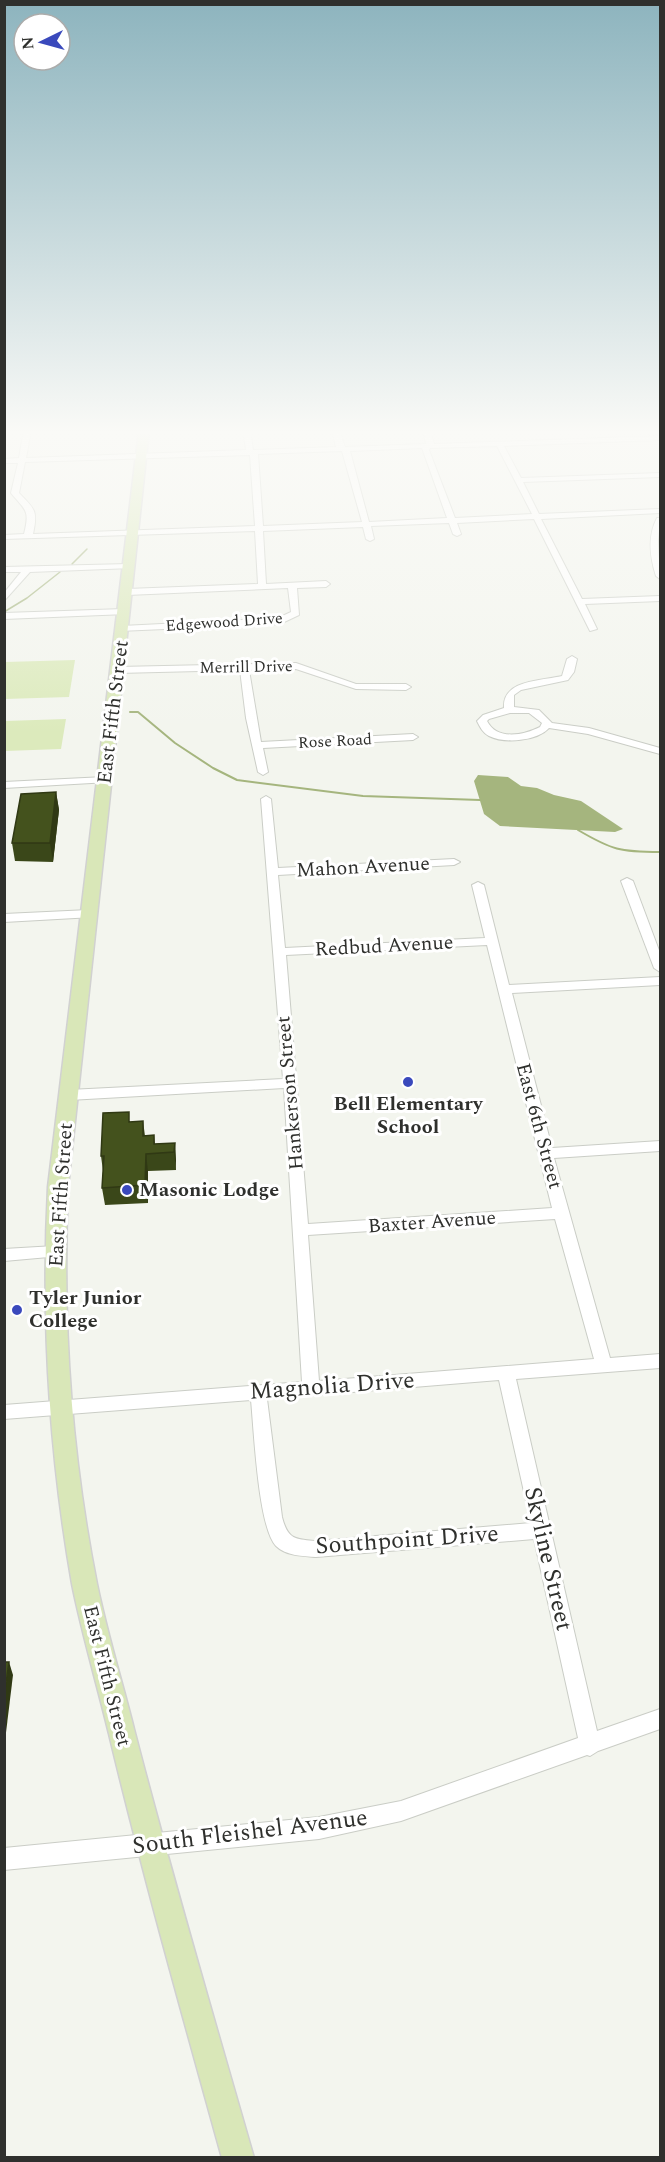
<svg xmlns="http://www.w3.org/2000/svg" width="665" height="2162" font-family="Spectral,serif">
<rect width="100%" height="100%" fill="#f3f5ee"/>
<g fill="#dceabc">
<polygon points="75,660 69,697 5,699 5,662"/>
<polygon points="66,719 61,749 5,751 5,721"/>
</g>
<polygon fill="#a5b57e" points="478,775 508,777 521,786 537,788 554,795 581,801 623,829 615,832 500,826 484,814 474,781"/>
<g fill="none" stroke-linecap="round" stroke-linejoin="round">
<g stroke="#a5b57e" stroke-width="1.5">
<polyline points="72,564 87,549"/>
<polyline points="4,612 27,598 60,572"/>
</g>
<g stroke="#a5b57e" stroke-width="2">
<polyline points="130,712 138,712 175,743 213,768 237,780 363,796 480,800"/>
<path d="M 578,830 C 612,850 620,852 660,852"/>
</g>
<g stroke="#cacdc6" stroke-width="2">
<g id="minor">
<path d="M 24,430 L 31,430 L 26,458 L 246,450 L 243,430 L 250,430 L 253,450 L 336,447 L 332,430 L 339,430 L 345,447 L 426,444 L 423,430 L 430,430 L 434,444 L 660,436 L 660,440 L 504,446 L 521,478 L 660,473 L 660,477 L 523,482 L 539,514 L 660,509 L 660,513 L 541,519 L 582,599 L 660,596 L 660,601 L 585,604 L 597,629 L 590,631 L 534,519 L 457,523 L 461,534 L 457,536 L 453,534 L 449,523 L 371,526 L 374,539 L 370,541 L 366,539 L 363,527 L 263,531 L 266,584 L 326,581 L 330,584 L 326,587 L 297,588 L 299,615 L 280,624 L 119,631 L 118,629 L 122,626 L 278,618 L 291,612 L 288,588 L 127,595 L 123,592 L 127,589 L 258,584 L 255,531 L 4,539 L 4,535 L 24,534 C 30,510 26,511 11,493 L 18,463 L 4,463 L 4,459 L 19,458 ZM 497,446 L 532,514 L 455,518 L 429,450 L 430,448 ZM 422,448 L 447,518 L 369,522 L 350,451 ZM 342,451 L 362,522 L 263,526 L 258,454 ZM 250,455 L 255,526 L 33,534 C 38,511 35,509 19,493 L 25,462 Z"/>
<path d="M 657,518 L 660,518 L 658,541 L 660,579 L 656,576 C 650,557 647,537 657,518 Z"/>
<polygon points="129,564 133,566 132,568 30,572 4,601 4,593 21,572 4,572 4,567"/>
<polygon points="124,609 128,612 127,614 4,619 4,613"/>
<path d="M 572,656 L 577,659 L 574,672 L 568,680 L 521,690 L 514,695 L 514,707 L 539,710 L 552,723 L 589,728 L 660,748 L 660,754 L 588,734 L 549,728 C 537,741 505,744 489,736 C 483,733 480,727 477,721 L 483,715 L 504,708 C 502,680 540,681 562,676 L 567,659 ZM 510,713 L 529,713 L 542,723 L 540,727 C 524,735 497,741 487,721 L 489,719 Z"/>
<polygon points="296,663 356,684 406,684 411,687 406,690 356,689 296,669 249,670 261,742 413,734 418,737 413,740 263,748 268,772 263,775 258,772 246,718 240,670 118,673 113,670 118,667"/>
<polygon points="105,777 110,780 109,782 4,788 4,782"/>
<path d="M 266,796 L 271,799 L 278,868 L 454,859 L 460,862 L 454,865 L 278,875 L 285,948 L 485,938 L 472,885 L 478,882 L 484,885 L 509,985 L 660,977 L 660,985 L 512,993 L 552,1148 L 660,1141 L 660,1151 L 554,1158 L 610,1358 L 660,1354 L 660,1368 L 516,1379 L 597,1731 L 660,1709 L 660,1729 L 598,1751 L 590,1756 L 587,1755 L 401,1821 L 319,1839 L 4,1870 L 4,1848 L 319,1817 L 401,1801 L 578,1738 L 534,1539 L 316,1557 C 303,1556 286,1556 276,1546 C 258,1527 254,1430 251,1400 L 4,1419 L 4,1405 L 302,1382 L 284,1088 L 69,1100 L 62,1095 L 69,1090 L 283,1079 L 261,799 ZM 487,945 L 552,1208 L 308,1224 L 286,955 ZM 555,1219 L 594,1359 L 319,1381 L 308,1235 ZM 499,1380 L 531,1523 L 316,1541 C 295,1539 288,1540 282,1517 L 267,1399 Z"/>
<polygon points="627,878 633,881 660,953 660,972 654,968 621,881"/>
<polygon points="89,910 95,914 93,917 4,922 4,914"/>
<polygon points="55,1246 60,1248 63,1252 60,1256 4,1261 4,1249"/>
</g>
</g>
<g stroke="#d1d1d1" stroke-width="3">
<path id="major" d="M 139,430 L 149,430 L 68,1187 C 62,1320 71,1453 97,1584 C 107,1633 122,1681 134,1729 C 171,1873 213,2015 254,2158 L 222,2158 C 183,2017 143,1876 109,1734 C 97,1684 82,1634 72,1584 C 49,1452 41,1320 48,1187 Z"/>
</g>
<use href="#minor" fill="#fff" fill-rule="evenodd"/>
<use href="#major" fill="#d9e7b8" fill-rule="evenodd"/>
</g>
<g fill="#3a4719">
<polygon points="56,792 59,810 53,862 15,861 12,843"/>
<polygon points="143,1121 145,1136 154,1135 155,1144 175,1143 176,1170 148,1171 148,1203 105,1205 102,1188 103,1171 101,1156 130,1122"/>
</g>
<g fill="#303914">
<polygon points="56,792 59,810 53,862 50,843"/>
<polygon points="175,1143 176,1160 176,1170 174,1152"/>
<polygon points="146,1154 148,1171 148,1203 145,1185"/>
<polygon points="9,1662 13,1675 4,1749 4,1696"/>
</g>
<g fill="#44521d" stroke="#303914" stroke-width="1.5">
<polygon points="56,792 50,843 12,843 21,794"/>
<polygon points="129,1112 129,1122 143,1121 143,1136 154,1135 154,1144 175,1143 174,1152 146,1154 145,1185 102,1188 104,1156 101,1156 103,1113"/>
<polygon points="4,1662 9,1662 4,1696"/>
</g>
<linearGradient id="sky" x2="0" y2="1"><stop stop-color="#8db4be"/><stop offset="0.59" stop-color="#fafaf7"/><stop offset="1" stop-color="#fafaf7" stop-opacity="0"/></linearGradient>
<rect width="665" height="733" fill="url(#sky)"/>
<g fill="#3a49bc" stroke="#fff" stroke-width="2">
<circle cx="408" cy="1082" r="6"/>
<circle cx="127" cy="1190" r="6"/>
<circle cx="17" cy="1310" r="6"/>
</g>
<g text-anchor="middle" dominant-baseline="central" stroke-width="6" stroke-linejoin="round" paint-order="stroke">
<g font-size="16" fill="#2f302d" stroke="#fff">
<text transform="translate(224 622) rotate(-4)">Edgewood Drive</text>
<text transform="translate(246 667) rotate(-1)">Merrill Drive</text>
<text transform="translate(335 741) rotate(-3)">Rose Road</text>
</g>
<g font-size="20" fill="#2f302d" stroke="#fff">
<text transform="translate(113 712) rotate(-83)">East Fifth Street</text>
<text transform="translate(363 867) rotate(-3)">Mahon Avenue</text>
<text transform="translate(384 946) rotate(-3)">Redbud Avenue</text>
<text transform="translate(290 1093) rotate(-95)">Hankerson Street</text>
<text transform="translate(539 1126) rotate(75)">East 6th Street</text>
<text transform="translate(61 1195) rotate(-86)">East Fifth Street</text>
<text transform="translate(432 1222) rotate(-4)">Baxter Avenue</text>
<text transform="translate(107 1676) rotate(76)">East Fifth Street</text>
</g>
<g font-size="20" font-weight="bold" fill="#2f302d" stroke="#fff" text-anchor="start">
<text x="408" y="1104" text-anchor="middle">Bell Elementary<tspan x="408" dy="23">School</tspan></text>
<text x="139" y="1190">Masonic Lodge</text>
<text x="29" y="1298">Tyler Junior<tspan x="29" dy="23">College</tspan></text>
</g>
<g font-size="24" fill="#2f302d" stroke="#fff">
<text transform="translate(332 1386) rotate(-4)">Magnolia Drive</text>
<text transform="translate(407 1540) rotate(-4)">Southpoint Drive</text>
<text transform="translate(548 1559) rotate(77)">Skyline Street</text>
<text transform="translate(250 1832) rotate(-7)">South Fleishel Avenue</text>
</g>
</g>
<rect width="665" height="2162" fill="none" stroke="#2f302d" stroke-width="12"/>
<g transform="translate(42 42) rotate(265)"><circle r="28" fill="#ffffff" stroke="#acacab" stroke-width="1.5"/>
<path d="M0-4.5L10 22L0 15L-10 22Z" fill="#3a49bc"/>
<text y="-9" font-size="16" font-weight="bold" text-anchor="middle" fill="#2f302d">N</text>
</g>
</svg>
